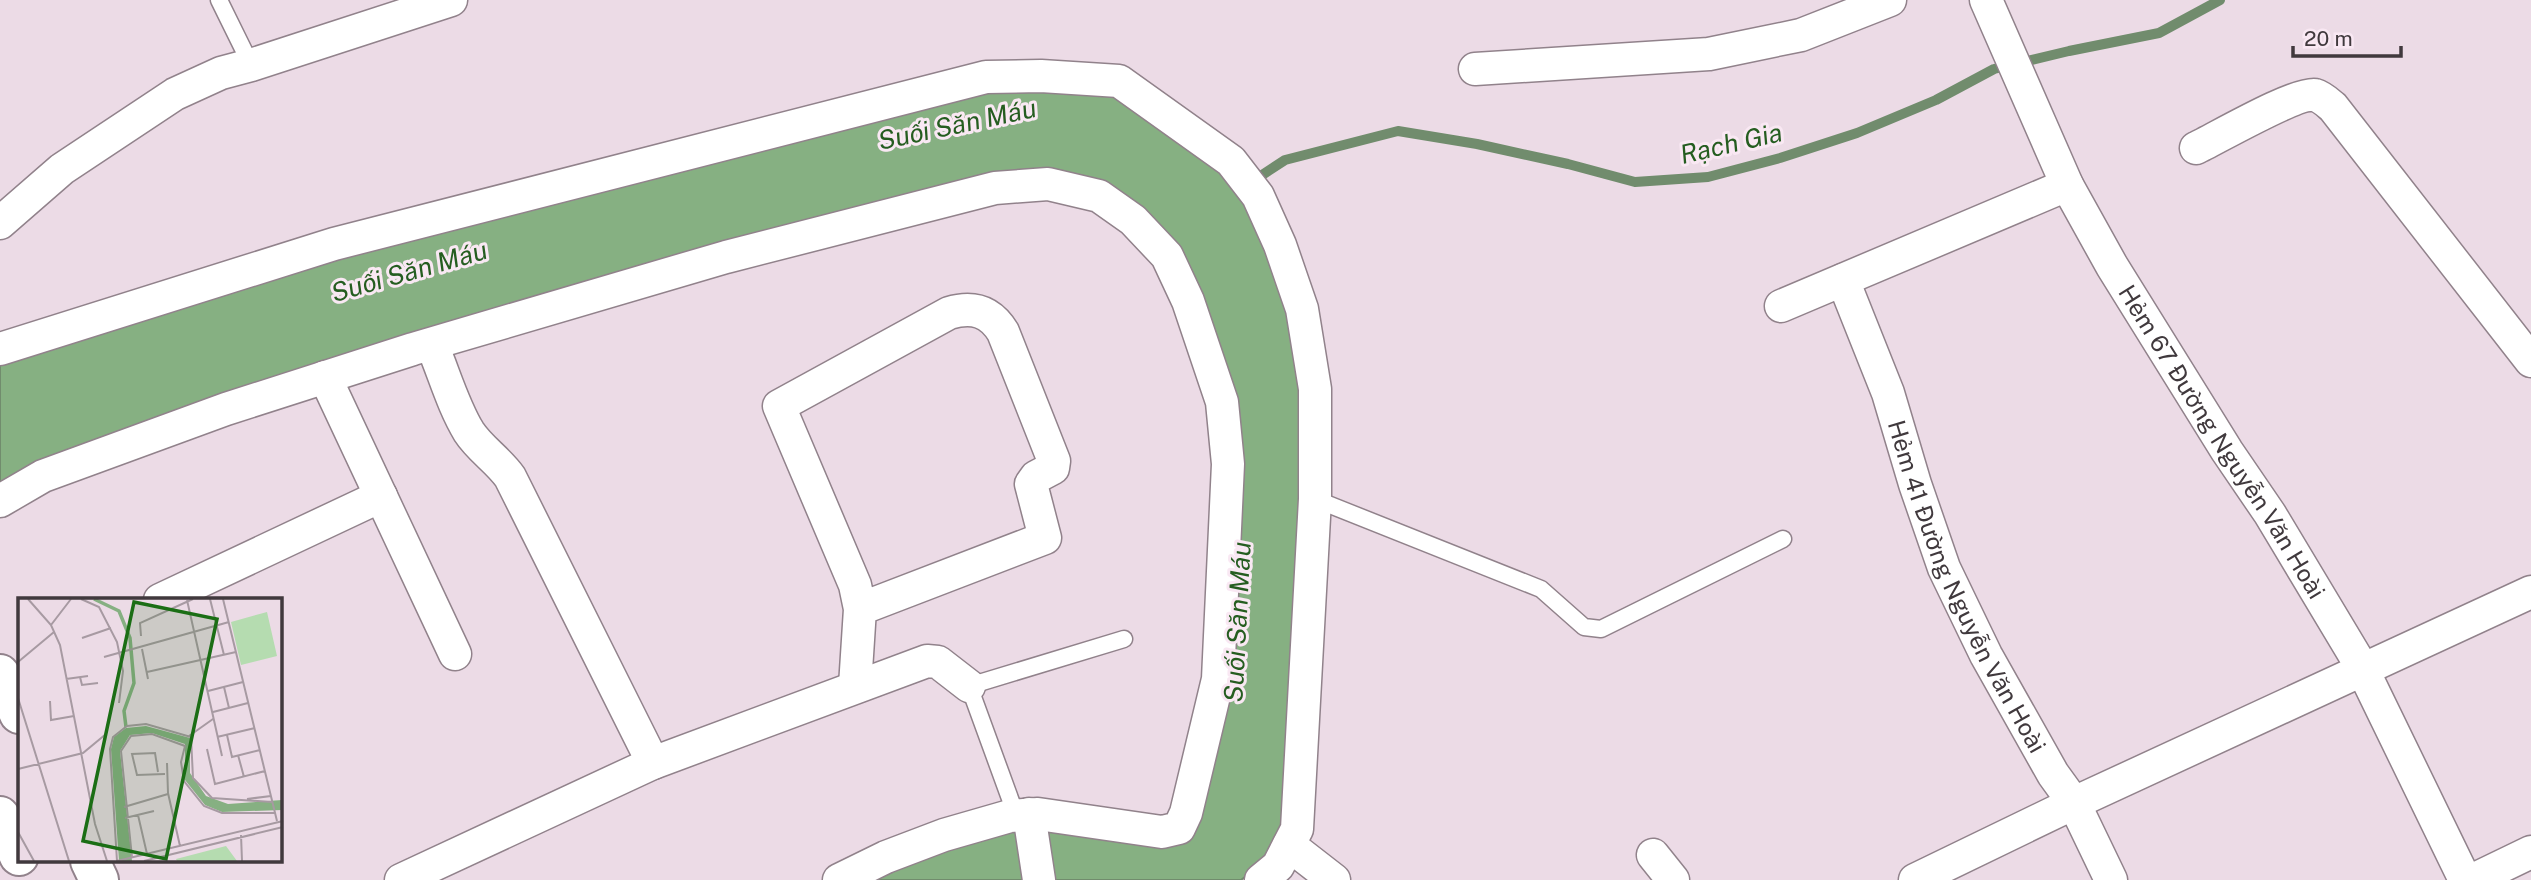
<svg xmlns="http://www.w3.org/2000/svg" width="2531" height="880" font-family="'Public Sans',sans-serif">
<rect width="100%" height="100%" fill="#ecdbe6"/>
<polygon fill="#86b082" stroke="#718c6d" stroke-width="2" points="988,90 1114,95 1220,170 1248,204 1270,255 1288,313 1302,386 1301,498 1284,824 1268,859 1241,880 868,880 942,849 1017,828 1185,839 1241,465 1176,247 1047,171 0,485 0,364 288,272"/>
<g fill="none" stroke-linecap="round" stroke-linejoin="round">
<polyline stroke="#718c6d" stroke-width="10" points="1250,183 1285,160 1398,131 1477,144 1568,164 1635,182 1708,177 1780,158 1857,133 1936,100 1994,69 2069,51 2159,33 2220,0"/>
<g stroke="#91828b" stroke-width="19">
<g id="service">
<polyline points="219,0 251,65"/>
<polyline points="1315,499 1541,589 1584,627 1601,629 1783,539"/>
<polyline points="1016,815 969,686 1124,639"/>
</g>
</g>
<g stroke="#91828b" stroke-width="35">
<g id="minor">
<path id="s1" d="M 1986,0 L 2067,185 L 2112,266 L 2227,451 L 2270,514 L 2360,664 L 2465,880"/>
<polyline points="1475,69 1709,54 1801,35 1890,0"/>
<path d="M 2196,148 C 2217,138 2296,92 2315,95 C 2322,97 2328,103 2333,107 L 2531,361"/>
<polyline points="0,223 62,169 175,94 221,73 251,65 451,0"/>
<path id="s2" d="M 1843,280 L 1888,393 L 1915,484 L 1944,568 L 1986,655 L 2053,774 L 2074,803 L 2111,880"/>
<polyline points="1781,306 2067,185"/>
<path d="M 432,345 C 444,373 453,406 469,432 C 480,449 498,460 510,477 L 653,763"/>
<polyline points="0,349 334,244 986,77 1041,76 1119,81 1231,161 1258,196 1280,245 1302,309 1315,389 1315,499 1297,829 1278,866 1261,880"/>
<polyline points="325,377 455,654"/>
<polyline points="0,501 43,476 226,409 413,349 726,257 995,188 1048,184 1099,196 1133,220 1167,256 1188,301 1222,402 1228,464 1218,679 1186,813 1179,828 1162,832 1038,814 1010,816 944,835 886,857 839,880"/>
<polyline points="160,600 381,496"/>
<path d="M 855,686 L 860,609 L 855,585 L 779,406 L 949,313 C 973,306 990,311 1003,332 L 1054,461 L 1053,468 L 1036,477 L 1031,484 L 1045,538 L 860,609"/>
<polyline points="1029,814 1039,880"/>
<polyline points="1289,845 1334,880"/>
<polyline points="1653,855 1673,880"/>
<polyline points="401,880 653,763 927,661 938,662 969,686"/>
<polyline points="1915,880 2074,803 2531,592"/>
<polyline points="2473,880 2531,852"/>
</g>
</g>
<g stroke="#91828b" stroke-width="42">
<g id="primary">
<polyline points="0,674 19,714"/>
<polyline points="0,816 19,856"/>
<polyline points="90,861 99,880"/>
</g>
</g>
<use href="#service" stroke="#fff" stroke-width="16"/>
<use href="#minor" stroke="#fff" stroke-width="32"/>
<use href="#primary" stroke="#fff" stroke-width="38"/>
</g>
<g text-anchor="middle" dominant-baseline="central" stroke-width="6" stroke-linejoin="round" paint-order="stroke">
<g font-size="24" fill="#40393d" stroke="#f9e8f3">
<text stroke="none"><textPath href="#s1" startOffset="502">Hẻm 67 Đường Nguyễn Văn Hoài</textPath></text>
<text stroke="none"><textPath href="#s2" startOffset="331">Hẻm 41 Đường Nguyễn Văn Hoài</textPath></text>
</g>
<g font-size="26" font-style="italic" fill="#255d20" stroke="#f9e8f3">
<text transform="translate(957 124) rotate(-12)">Suối Săn Máu</text>
<text transform="translate(1731 143) rotate(-13)">Rạch Gia</text>
<text transform="translate(409 271) rotate(-16)">Suối Săn Máu</text>
<text transform="translate(1237 622) rotate(-87)">Suối Săn Máu</text>
</g>
</g>
<g transform="translate(18 598)">
<rect width="264" height="264" fill="#ecdbe6"/>
<path d="M 249,14 L 259,58 L 223,67 L 213,24 ZM 208,248 L 219,263 L 159,263 L 158,261 Z" fill="#b5dcb0"/>
<path d="M 128,128 L 172,140 L 172,175 L 188,198 L 210,206 L 264,202 L 264,212 L 204,214 L 187,207 L 167,182 L 167,146 L 134,135 L 112,137 L 102,153 L 114,263 L 101,263 L 93,151 L 96,139 L 108,130 Z" fill="#86b082"/>
<path fill="none" stroke="#86b082" stroke-width="3.5" d="M 76,1 L 101,13 L 112,40 L 116,85 L 106,113 L 108,129"/>
<path fill="none" stroke="#a79aa2" stroke-width="2" d="M 10,1 L 33,27 L 42,47 L 77,226 L 89,263M 63,1 L 81,9 L 99,44 L 105,73 L 101,105M 192,1 L 206,57M 205,1 L 259,223M 169,2 L 204,158M 33,27 L 53,1M 123,38 L 122,25 L 175,1M 64,40 L 93,30M 124,51 L 130,81M 86,59 L 211,24M 0,64 L 36,34M 129,74 L 218,54M 62,79 L 64,87 L 80,85M 48,81 L 70,78M 206,89 L 211,110M 190,93 L 225,84M 0,100 L 51,263M 32,103 L 33,122 L 56,118M 195,114 L 230,105M 209,137 L 214,159 L 242,152M 171,138 L 195,121M 199,139 L 237,130M 189,151 L 197,186 L 247,173M 220,157 L 226,179M 149,165 L 150,195 L 162,248M 0,171 L 65,155 L 88,136M 140,174 L 137,155 L 114,156 L 119,177 L 147,176M 229,201 L 253,198M 106,209 L 150,196M 120,217 L 129,256M 107,220 L 136,213M 0,234 L 16,263M 223,237 L 224,263M 114,259 L 103,153 L 113,138 L 134,136 L 167,148 L 163,164 L 166,183 L 186,208 L 204,215 L 257,215M 99,263 L 92,151 L 95,139 L 109,128 L 128,126 L 173,139 L 175,180 L 194,200 L 254,204M 99,263 L 265,223M 126,263 L 265,229"/>
<path fill="#1b6e15" fill-opacity="0.15" stroke="#1b6e15" stroke-width="3.5" d="M 116,4 L 199,21 L 148,261 L 65,243 Z"/>
<rect width="264" height="264" fill="none" stroke="#40393d" stroke-width="3.5"/>
</g>
<path d="M2293 46v10h108v-10" fill="none" stroke="#40393d" stroke-width="3.5"/>
<text x="2304" y="46" font-size="21" fill="#40393d" stroke="#f9e8f3" stroke-width="5" paint-order="stroke">20 m</text>
</svg>
